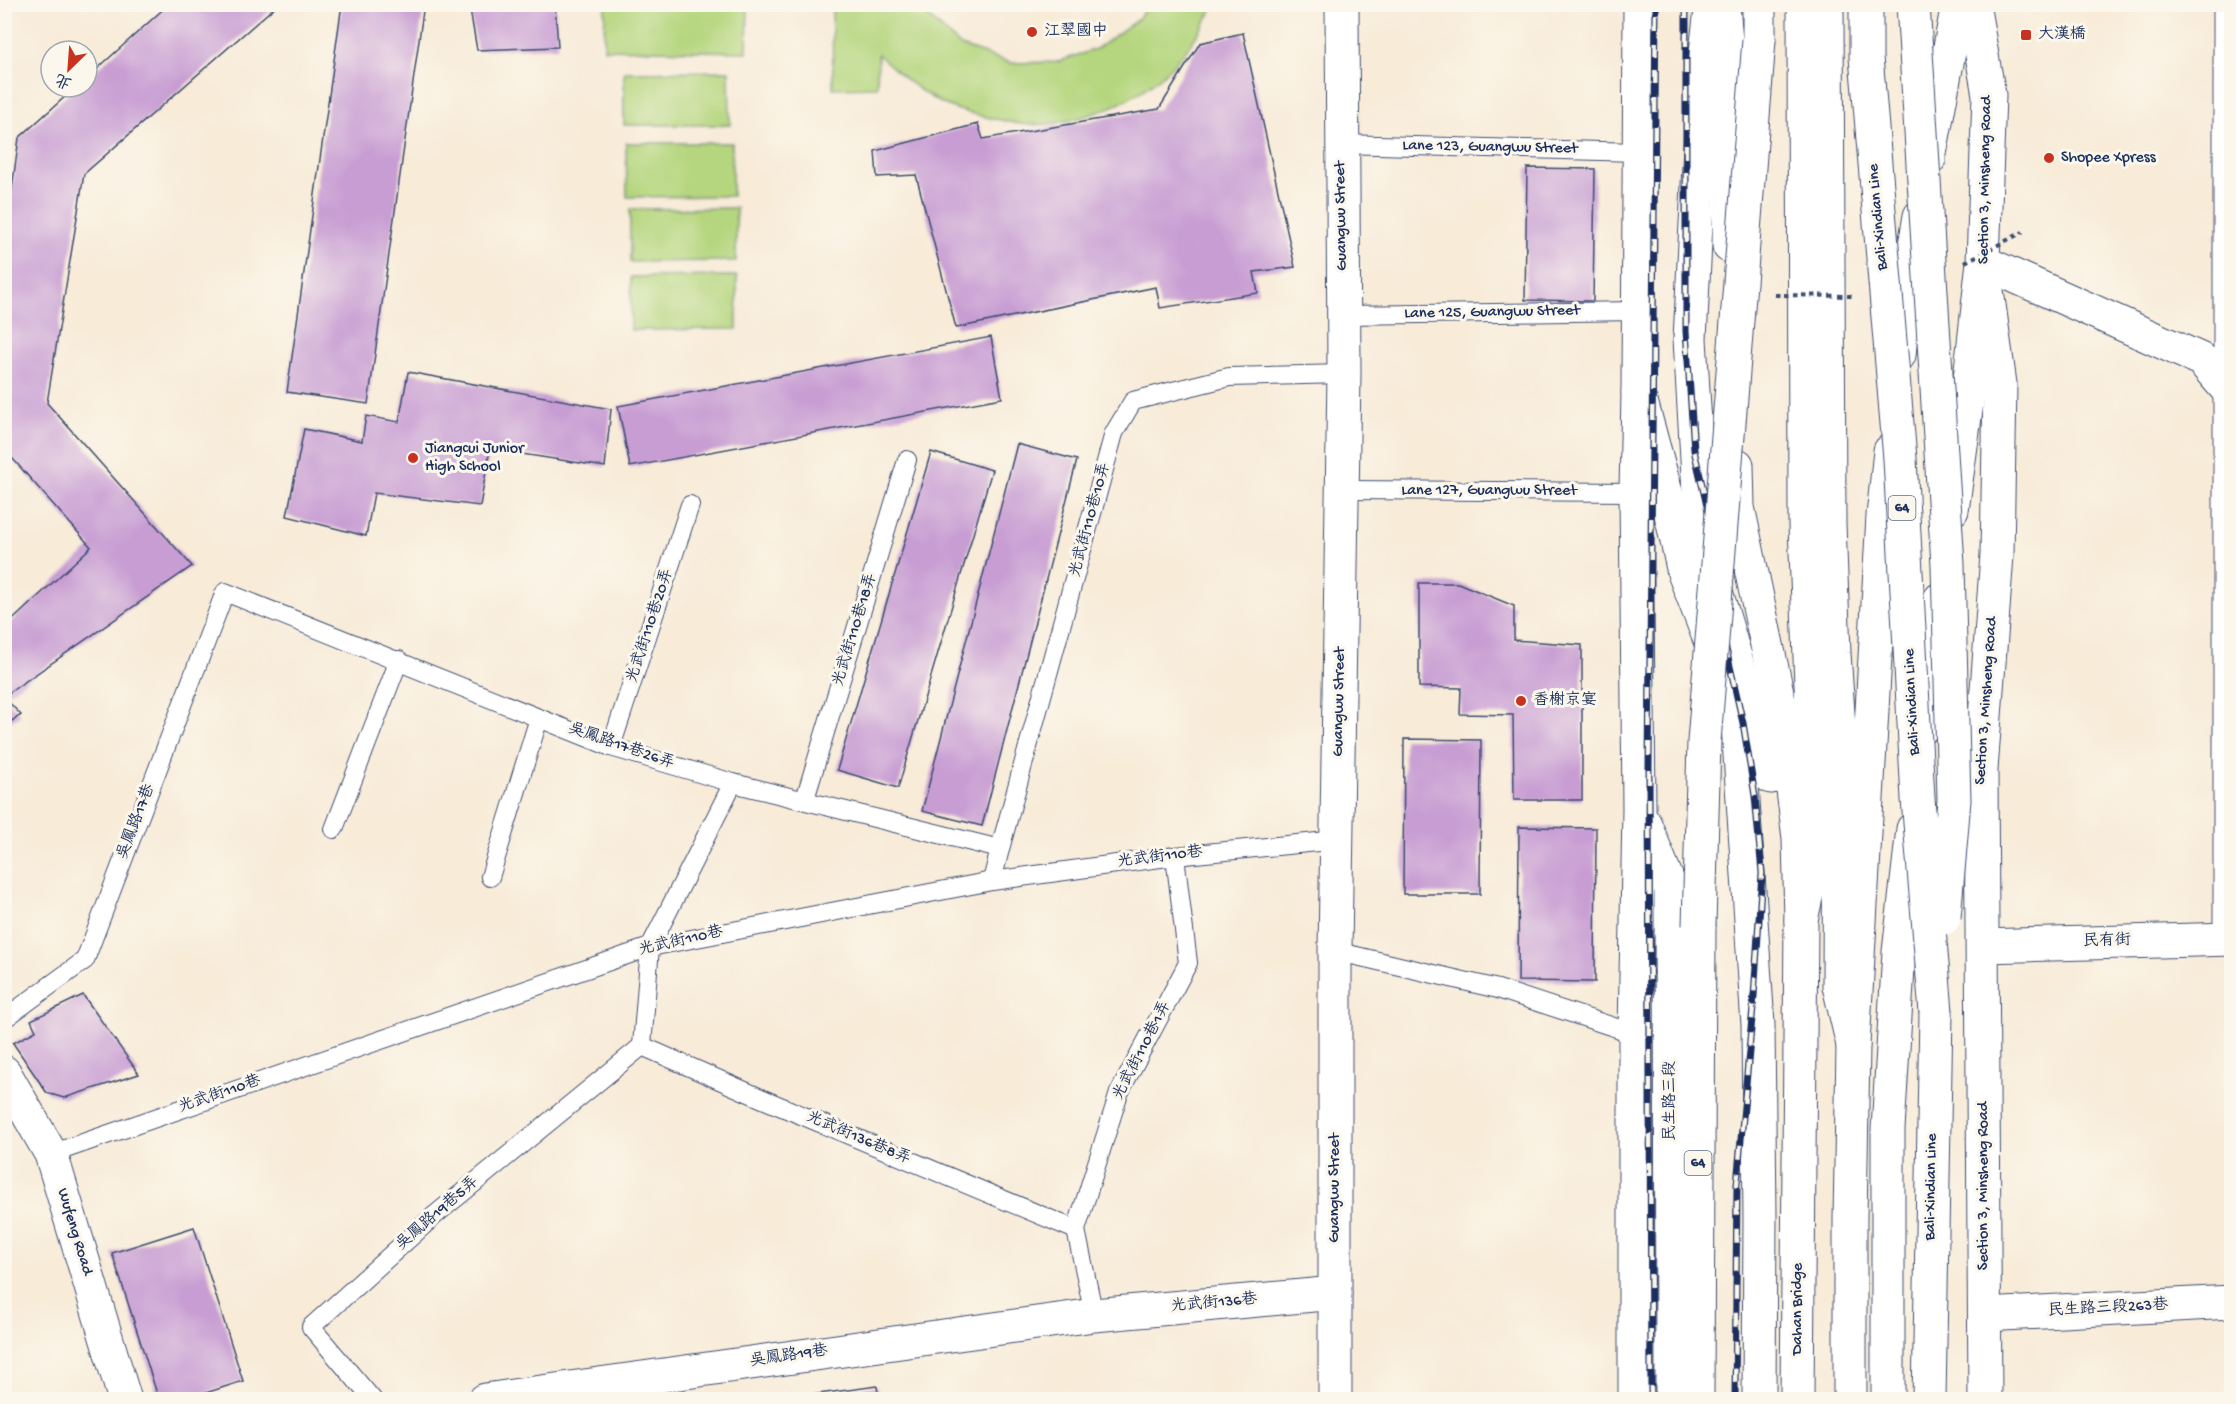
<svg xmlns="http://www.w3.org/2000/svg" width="2236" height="1404" font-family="'Gochi Hand','LXGW WenKai TC',sans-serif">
<rect width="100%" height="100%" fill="#fbf7ec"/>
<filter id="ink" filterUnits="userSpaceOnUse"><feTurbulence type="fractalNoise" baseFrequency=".0167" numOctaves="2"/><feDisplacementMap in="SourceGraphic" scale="12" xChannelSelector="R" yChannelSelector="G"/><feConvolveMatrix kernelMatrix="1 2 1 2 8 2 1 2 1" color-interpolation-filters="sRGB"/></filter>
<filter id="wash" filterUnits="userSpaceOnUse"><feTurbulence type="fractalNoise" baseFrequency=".008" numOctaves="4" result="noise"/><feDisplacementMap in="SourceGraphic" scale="24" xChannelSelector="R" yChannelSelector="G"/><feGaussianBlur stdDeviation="1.35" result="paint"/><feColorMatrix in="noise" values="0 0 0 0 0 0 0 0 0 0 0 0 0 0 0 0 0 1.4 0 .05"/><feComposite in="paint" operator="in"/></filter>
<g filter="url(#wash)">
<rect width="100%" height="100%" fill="#f8ebd8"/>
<g fill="#b5d67e" stroke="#68826e" stroke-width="1.5">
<polygon points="605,5 748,5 747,52 604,49"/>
<path d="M 832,5 L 915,5 L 961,46 L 1011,63 L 1057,62 L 1096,49 L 1138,19 L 1148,5 L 1214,5 C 1185,65 1141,103 1075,119 C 1059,123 1039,126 1021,124 C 1012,123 1003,120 994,119 C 973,114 953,110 934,99 C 913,87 896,71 878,54 L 877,87 L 833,88 Z"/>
<polygon points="729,71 730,125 624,125 624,72"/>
<polygon points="626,143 732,143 732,196 627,197"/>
<polygon points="736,208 736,261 630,262 630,209"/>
<polygon points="737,276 737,329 631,330 631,277"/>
</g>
<g id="blocks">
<g fill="#c79dd3">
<polygon points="169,4 278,4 84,174 47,403 192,566 4,696 4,628 91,547 4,449 4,247 19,138 76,87 87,87 87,78"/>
<polygon points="342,4 424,4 368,404 287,392"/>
<polygon points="469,4 555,4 558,47 477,50"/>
<polygon points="1243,33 1295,267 1254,272 1258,293 1160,308 1156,287 956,328 916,175 877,177 875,151 978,124 983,139 1159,109 1200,43"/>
<polygon points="1527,168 1595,169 1593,301 1525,300"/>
<polygon points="991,337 1002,398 630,467 618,406"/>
<polygon points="408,372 611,409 605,467 490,449 480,506 374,493 366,536 287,516 304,429 362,441 366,416 399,422"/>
<polygon points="1017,444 1077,460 982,826 922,811"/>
<polygon points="931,452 992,470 898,788 837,770"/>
<polygon points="1419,583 1458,583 1514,606 1514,640 1582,645 1582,800 1514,800 1513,715 1460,714 1461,688 1419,687"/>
<polygon points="4,697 21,715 4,726"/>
<polygon points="1404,739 1481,740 1480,894 1403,894"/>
<polygon points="1519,827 1596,828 1595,982 1518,981"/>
<polygon points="83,995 139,1074 64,1098 47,1093 13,1043 36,1031 31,1020"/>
<polygon points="194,1227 243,1381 184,1400 159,1400 112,1253"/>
<polygon points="877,1386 879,1400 789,1400 789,1398"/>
</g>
</g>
</g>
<g filter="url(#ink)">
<use href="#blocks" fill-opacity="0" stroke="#3c4b70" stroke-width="1.5"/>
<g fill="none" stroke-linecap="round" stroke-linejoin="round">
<g stroke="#3c4b70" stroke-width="20">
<g id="service">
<polyline points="1341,144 1638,152"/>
<polyline points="1344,315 1639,311"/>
<polyline points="1343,490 1636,492"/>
<polyline points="611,747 690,505"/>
<polyline points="805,799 907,460"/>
<polyline points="334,829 399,660"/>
<polyline points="1000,849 1114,433 1133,401 1229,377 1344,374"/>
<polyline points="490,877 539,718"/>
<polyline points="1335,951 1498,989 1635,1034"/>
<polyline points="4,1019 85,960 225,592 611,747 733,783 1000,849 992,881"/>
<polyline points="642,1046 763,1099 1076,1230"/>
<polyline points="642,1046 650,947 733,783"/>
<polyline points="51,1154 650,947 992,881 1175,856 1338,840"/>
<polyline points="1094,1315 1076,1230 1119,1093 1188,963 1175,856"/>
<polyline points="373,1400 311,1327 435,1215 642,1046"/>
</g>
</g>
<g stroke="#3c4b70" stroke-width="35">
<g id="minor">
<polyline points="1642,405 1667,496 1684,573 1737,710 1758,1025 1760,1218 1759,1400"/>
<polyline points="1952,510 1969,388 1983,262 2202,360 2232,395"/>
<polyline points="1923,727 1940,599"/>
<polyline points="2230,939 2230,4"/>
<polyline points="1983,946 2232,939"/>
<polyline points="4,1072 51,1154 125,1400"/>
<polyline points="1985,1315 2232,1302"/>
<polyline points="485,1400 1094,1315 1335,1293"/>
<polyline points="1335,1400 1335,951 1344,374 1342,4"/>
<polyline points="1888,1400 1888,1129 1899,952 1913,829"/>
</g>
</g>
<g stroke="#3c4b70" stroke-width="35">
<g id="tertiary">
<polyline points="1973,4 1989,95 1983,262 2000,384 1997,555 1981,770 1985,1400"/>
<polyline points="1644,822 1671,889 1672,1400"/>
<polyline points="1635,1400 1635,1034 1639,809 1636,492 1638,392"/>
</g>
</g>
<g stroke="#3c4b70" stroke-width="35">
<g id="secondary">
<polyline points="1723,4 1731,105 1729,246"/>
<polyline points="1710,18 1704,70 1690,339 1702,544 1740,673 1766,746 1771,777"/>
<polyline points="1929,159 1958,4"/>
<polyline points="1899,355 1903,316 1920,216"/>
<polyline points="1638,392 1640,4"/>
<polyline points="1737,465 1738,507 1786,735 1799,838 1801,920 1797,1400"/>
<polyline points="1850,1400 1850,1220 1853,1045 1883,516 1890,451"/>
</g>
</g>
<g stroke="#3c4b70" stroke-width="35">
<g id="trunk">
<polyline points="1827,4 1829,524 1834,653 1840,744 1839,986 1853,1045"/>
<polyline points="1759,40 1759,4"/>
<polyline points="1801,920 1817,846 1805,524 1804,4"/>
<polyline points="1697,1400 1699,926"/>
<polyline points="1929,1400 1936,1012"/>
</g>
</g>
<use href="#service" stroke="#fff" stroke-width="18"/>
<use href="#minor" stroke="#fff" stroke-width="33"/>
<use href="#tertiary" stroke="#fff" stroke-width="33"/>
<use href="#secondary" stroke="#fff" stroke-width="33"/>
<use href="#trunk" stroke="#fff" stroke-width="33"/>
<g stroke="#1b2f5e" stroke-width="7">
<g id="rail">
<polyline points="1686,4 1686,331 1694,450 1707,506 1719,578 1726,649 1743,723 1755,796 1762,873 1754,996 1737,1184 1735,1400"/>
<polyline points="1651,1400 1649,766 1656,4"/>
</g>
</g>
<use href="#rail" stroke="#fbf7ec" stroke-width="4.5" stroke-dasharray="14" stroke-linecap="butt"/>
<g stroke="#3c4b70" stroke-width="35" stroke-linecap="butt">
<g id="trunk-bridge">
<polyline points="1866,4 1866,57 1900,459 1918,799 1936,1012"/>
<polyline points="1913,4 1948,565 1954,800 1944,918"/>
<polyline points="1699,926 1704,742 1759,40"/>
</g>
</g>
<g stroke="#3c4b70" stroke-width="4" stroke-dasharray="4.5 4.5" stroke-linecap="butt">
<polyline points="1965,262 2023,232"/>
<polyline points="1775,295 1852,296"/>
</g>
<use href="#trunk-bridge" stroke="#fff" stroke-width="33"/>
</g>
</g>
<g fill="#c8321e" stroke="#fbf7ec" stroke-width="2">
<circle cx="1032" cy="32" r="6"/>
<rect x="2020" y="29" width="12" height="12" rx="3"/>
<circle cx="2049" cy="158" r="6"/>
<circle cx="413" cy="458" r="6"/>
<circle cx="1521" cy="701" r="6"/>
</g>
<g text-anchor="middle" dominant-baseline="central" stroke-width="6" stroke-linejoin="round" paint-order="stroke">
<g fill="#fbf7ec" stroke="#5e6b89" stroke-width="1.5">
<rect x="1888.5" y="496" width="27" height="24" rx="4.5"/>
<rect x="1684.5" y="1151" width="27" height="24" rx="4.5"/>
</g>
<g font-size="15" font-weight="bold" fill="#1b2f5e">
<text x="1902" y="508">64</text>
<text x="1698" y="1163">64</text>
</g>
<g font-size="16" fill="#1b2f5e" stroke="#fbf7ec" text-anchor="start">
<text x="1044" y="32">江翠國中</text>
<text x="2038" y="35">大漢橋</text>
<text x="2061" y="158">Shopee Xpress</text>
<text x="425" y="449">Jiangcui Junior<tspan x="425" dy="18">High School</tspan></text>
<text x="1533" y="701">香榭京宴</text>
</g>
<g font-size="16" fill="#1b2f5e" stroke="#fbf7ec">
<text transform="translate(1490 148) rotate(1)">Lane 123, Guangwu Street</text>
<text transform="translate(1986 180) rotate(-89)">Section 3, Minsheng Road</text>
<text transform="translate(1342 216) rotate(-91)">Guangwu Street</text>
<text transform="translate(1879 217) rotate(-95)">Bali-Xindian Line</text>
<text transform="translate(1492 313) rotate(-1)">Lane 125, Guangwu Street</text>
<text x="1489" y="491">Lane 127, Guangwu Street</text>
<text transform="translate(1091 520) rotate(-75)">光武街110巷10弄</text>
<text transform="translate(651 626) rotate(-72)">光武街110巷20弄</text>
<text transform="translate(856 630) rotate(-73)">光武街110巷18弄</text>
<text transform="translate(1987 701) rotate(-86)">Section 3, Minsheng Road</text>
<text transform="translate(1340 702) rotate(-89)">Guangwu Street</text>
<text transform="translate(1913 702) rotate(-93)">Bali-Xindian Line</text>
<text transform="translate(621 747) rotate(19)">吳鳳路17巷26弄</text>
<text transform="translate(137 822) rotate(-69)">吳鳳路17巷</text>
<text transform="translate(1160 858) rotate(-7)">光武街110巷</text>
<text transform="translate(681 942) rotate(-13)">光武街110巷</text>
<text transform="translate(2107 942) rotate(-2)">民有街</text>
<text transform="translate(1143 1051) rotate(-63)">光武街110巷1弄</text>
<text transform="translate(220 1095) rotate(-19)">光武街110巷</text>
<text transform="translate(1671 1101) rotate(-90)">民生路三段</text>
<text transform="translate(858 1139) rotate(23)">光武街136巷8弄</text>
<text transform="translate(1984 1186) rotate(-90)">Section 3, Minsheng Road</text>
<text transform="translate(1932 1187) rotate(-89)">Bali-Xindian Line</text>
<text transform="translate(1335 1188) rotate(-90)">Guangwu Street</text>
<text transform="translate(438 1214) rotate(-41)">吳鳳路19巷5弄</text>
<text transform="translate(74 1232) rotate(73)">Wufeng Road</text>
<text transform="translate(1214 1304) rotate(-5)">光武街136巷</text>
<text transform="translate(1798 1309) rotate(-90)">Dahan Bridge</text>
<text transform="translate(2108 1309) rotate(-3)">民生路三段263巷</text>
<text transform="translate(789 1357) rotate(-8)">吳鳳路19巷</text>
</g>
</g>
<rect width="2236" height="1404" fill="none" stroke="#fbf7ec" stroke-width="24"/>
<g transform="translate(69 69) rotate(205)"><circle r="28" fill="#fbf7ec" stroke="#a1a7b3" stroke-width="1.5"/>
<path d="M0-4.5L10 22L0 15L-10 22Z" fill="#c8321e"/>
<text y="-9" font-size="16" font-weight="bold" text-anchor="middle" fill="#1b2f5e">北</text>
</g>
</svg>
